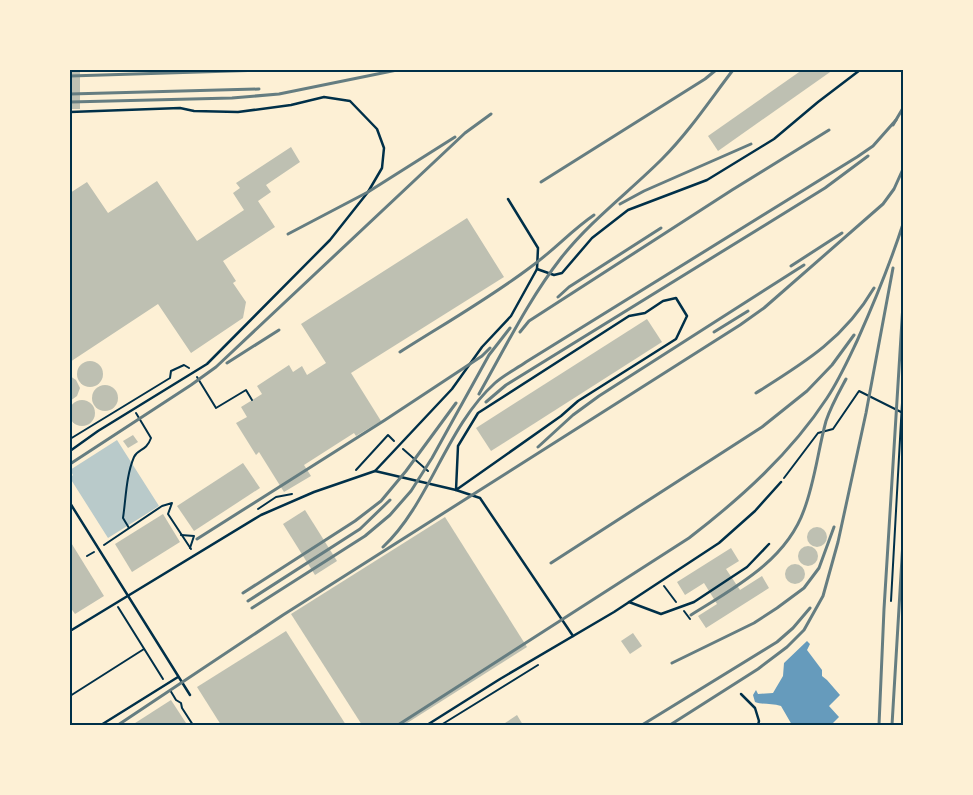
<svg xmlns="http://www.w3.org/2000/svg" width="973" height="795" font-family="'Crimson Pro',serif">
<rect width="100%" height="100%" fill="#fdf0d5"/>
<polygon fill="#b9caca" points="117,440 159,506 108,538 70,478 73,475 70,470"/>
<path fill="#669bbc" d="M 807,641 L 810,644 L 807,650 L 822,670 L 822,676 L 827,680 L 840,695 L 829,706 L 839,717 L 831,725 L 792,725 L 781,706 C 772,703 763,705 755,702 L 753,695 L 756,690 L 758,694 L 773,693 L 783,676 L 784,663 Z"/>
<g fill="#bec0b2">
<rect x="70" y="70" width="10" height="39"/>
<polygon points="802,70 833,70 718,151 708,136"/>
<polygon points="291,147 300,162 266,185 271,192 258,201 275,227 223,261 236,281 233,283 246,302 243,318 191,353 158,304 70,362 70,193 87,182 108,213 157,181 197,241 244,210 233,193 240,188 236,183"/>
<polygon points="467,218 504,277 351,373 381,421 356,436 354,433 304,465 311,476 284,492 259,452 256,455 236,423 247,417 241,407 262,394 257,386 289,365 293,372 302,366 307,375 326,363 301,324"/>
<polygon points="647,319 662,342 491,451 476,428"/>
<circle cx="90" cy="374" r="13"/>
<polygon points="70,376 76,380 80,388 77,396 70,401"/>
<circle cx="105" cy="398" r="13"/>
<circle cx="82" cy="413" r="13"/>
<polygon points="133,435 138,442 128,448 123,441"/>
<polygon points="243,463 260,488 194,531 177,506"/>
<polygon points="305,510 337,561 315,575 283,524"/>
<polygon points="163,514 180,542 132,572 115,544"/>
<polygon points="445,517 527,647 404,725 362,725 291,614"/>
<circle cx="817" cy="537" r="10"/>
<polygon points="70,541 104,596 75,614 70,607"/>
<circle cx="808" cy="556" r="10"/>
<polygon points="731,548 739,561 726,569 740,590 762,576 769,588 706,628 698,616 717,604 704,583 685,595 677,582"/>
<circle cx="795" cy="574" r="10"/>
<polygon points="286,631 346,725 221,725 197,687"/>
<polygon points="633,633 642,646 630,654 621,641"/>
<polygon points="171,700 186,723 183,725 132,725"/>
<polygon points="517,715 523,725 502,725"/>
</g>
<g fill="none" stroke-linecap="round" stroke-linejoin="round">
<g stroke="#003049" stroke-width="2">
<polyline points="197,377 216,408 246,390 252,400"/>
<polyline points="70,439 170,378 171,371 184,365 189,368"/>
<polyline points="403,449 428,471"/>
<polyline points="356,470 388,435 394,441"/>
<polyline points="784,478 818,433 833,429 859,391 901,412"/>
<polyline points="258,509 276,497 292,494"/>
<path d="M 129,528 L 123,518 C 126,498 126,476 134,457 C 138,448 146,452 151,438 L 136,413"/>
<polyline points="181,535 194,536 190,548"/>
<polyline points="104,545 162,506 172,503 168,514 191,549"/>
<polyline points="87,556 94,552"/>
<polyline points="664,586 676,602"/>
<polyline points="891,601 903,385"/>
<polyline points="118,607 163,679"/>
<polyline points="684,611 690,619"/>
<polyline points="170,690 176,700 181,703 182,708 193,725"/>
<polyline points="70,696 144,649"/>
<polyline points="441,725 538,665"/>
</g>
<g stroke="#003049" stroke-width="2.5">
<polyline points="70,112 180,108 194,111 238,112 291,105 324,97 350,101 377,129 384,148 382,168 368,192 330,240 207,364 98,431 70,451"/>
<polyline points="537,269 554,275 562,273 592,238 628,210 707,180 774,139 818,102 860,70"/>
<polygon points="676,298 687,316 676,339 578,401 561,416 456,490 458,446 478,413 629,316 645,313 663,301"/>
<polyline points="375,471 452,389 482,347 511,316 537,269 538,248 508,199"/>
<polyline points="70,503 190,695"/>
<polyline points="629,602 661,614 694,602 747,567 769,544"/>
<polyline points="70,631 261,515 314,492 375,471 456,490 480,498 573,636"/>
<polyline points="741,694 755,708 759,721 758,725"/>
<polyline points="101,725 178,677"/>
<polyline points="427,725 500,679 614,612 719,543 755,511 781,482"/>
</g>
<g stroke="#657d81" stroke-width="3">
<polyline points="70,76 266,70"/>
<polyline points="70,94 259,89"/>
<polyline points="70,102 232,98 279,94 397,70"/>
<polyline points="893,125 903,108"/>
<polyline points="541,182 705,79 716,70"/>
<polyline points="620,204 644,191 751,144"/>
<polyline points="288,234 368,192 455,137"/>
<polyline points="791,266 842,233"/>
<polyline points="558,297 569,287 661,228"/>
<polyline points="520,332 529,321 732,190 829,130"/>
<polyline points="714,332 748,311"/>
<path d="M 400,352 C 444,324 490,298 532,266 C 554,250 572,230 594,215"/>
<polyline points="227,363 279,330"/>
<path d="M 756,393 C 804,363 844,339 874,288"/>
<path d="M 479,394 C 505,348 529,299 561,258 C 590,221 629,192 662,159 C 689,132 710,100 733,70"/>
<polyline points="486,402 506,385 825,188 868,156"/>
<polyline points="538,447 573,415 599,396 804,265"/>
<polyline points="70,464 191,385 216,367 465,133 491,114"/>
<polyline points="197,539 385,420 482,356 490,348"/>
<path d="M 383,547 C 430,503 446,427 495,383 C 504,375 516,369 526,362 L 857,157 L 873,146 L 896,120"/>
<polyline points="551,563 762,427 807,391 832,365 854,335"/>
<polyline points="243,593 355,521 381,501 406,471 456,403"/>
<polyline points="248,601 360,529 390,500"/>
<polyline points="252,608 365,536 390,515 411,491 432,458 489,355 510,328"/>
<path d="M 691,615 C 734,588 786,561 804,510 C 815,481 818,450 826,421 C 831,406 839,392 846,379"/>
<polyline points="672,663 754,623 777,608 804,588 819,568 834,527"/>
<polyline points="118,725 283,615 740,325 764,308 883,204 894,189 903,169"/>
<path d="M 398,725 L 689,538 C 741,498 791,453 827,398 C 839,380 848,360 857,341 C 874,303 890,264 903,224"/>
<polyline points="642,725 777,642 793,628 810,608"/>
<polyline points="670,725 758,669 787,647 804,630 823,596 838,542 866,413 893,268"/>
<polyline points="879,725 884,609 903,304"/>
<polyline points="892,725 903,541"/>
</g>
</g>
<rect width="973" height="795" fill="none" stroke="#fdf0d5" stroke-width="142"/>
<rect x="71" y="71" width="831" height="653" fill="none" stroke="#003049" stroke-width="2"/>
</svg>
